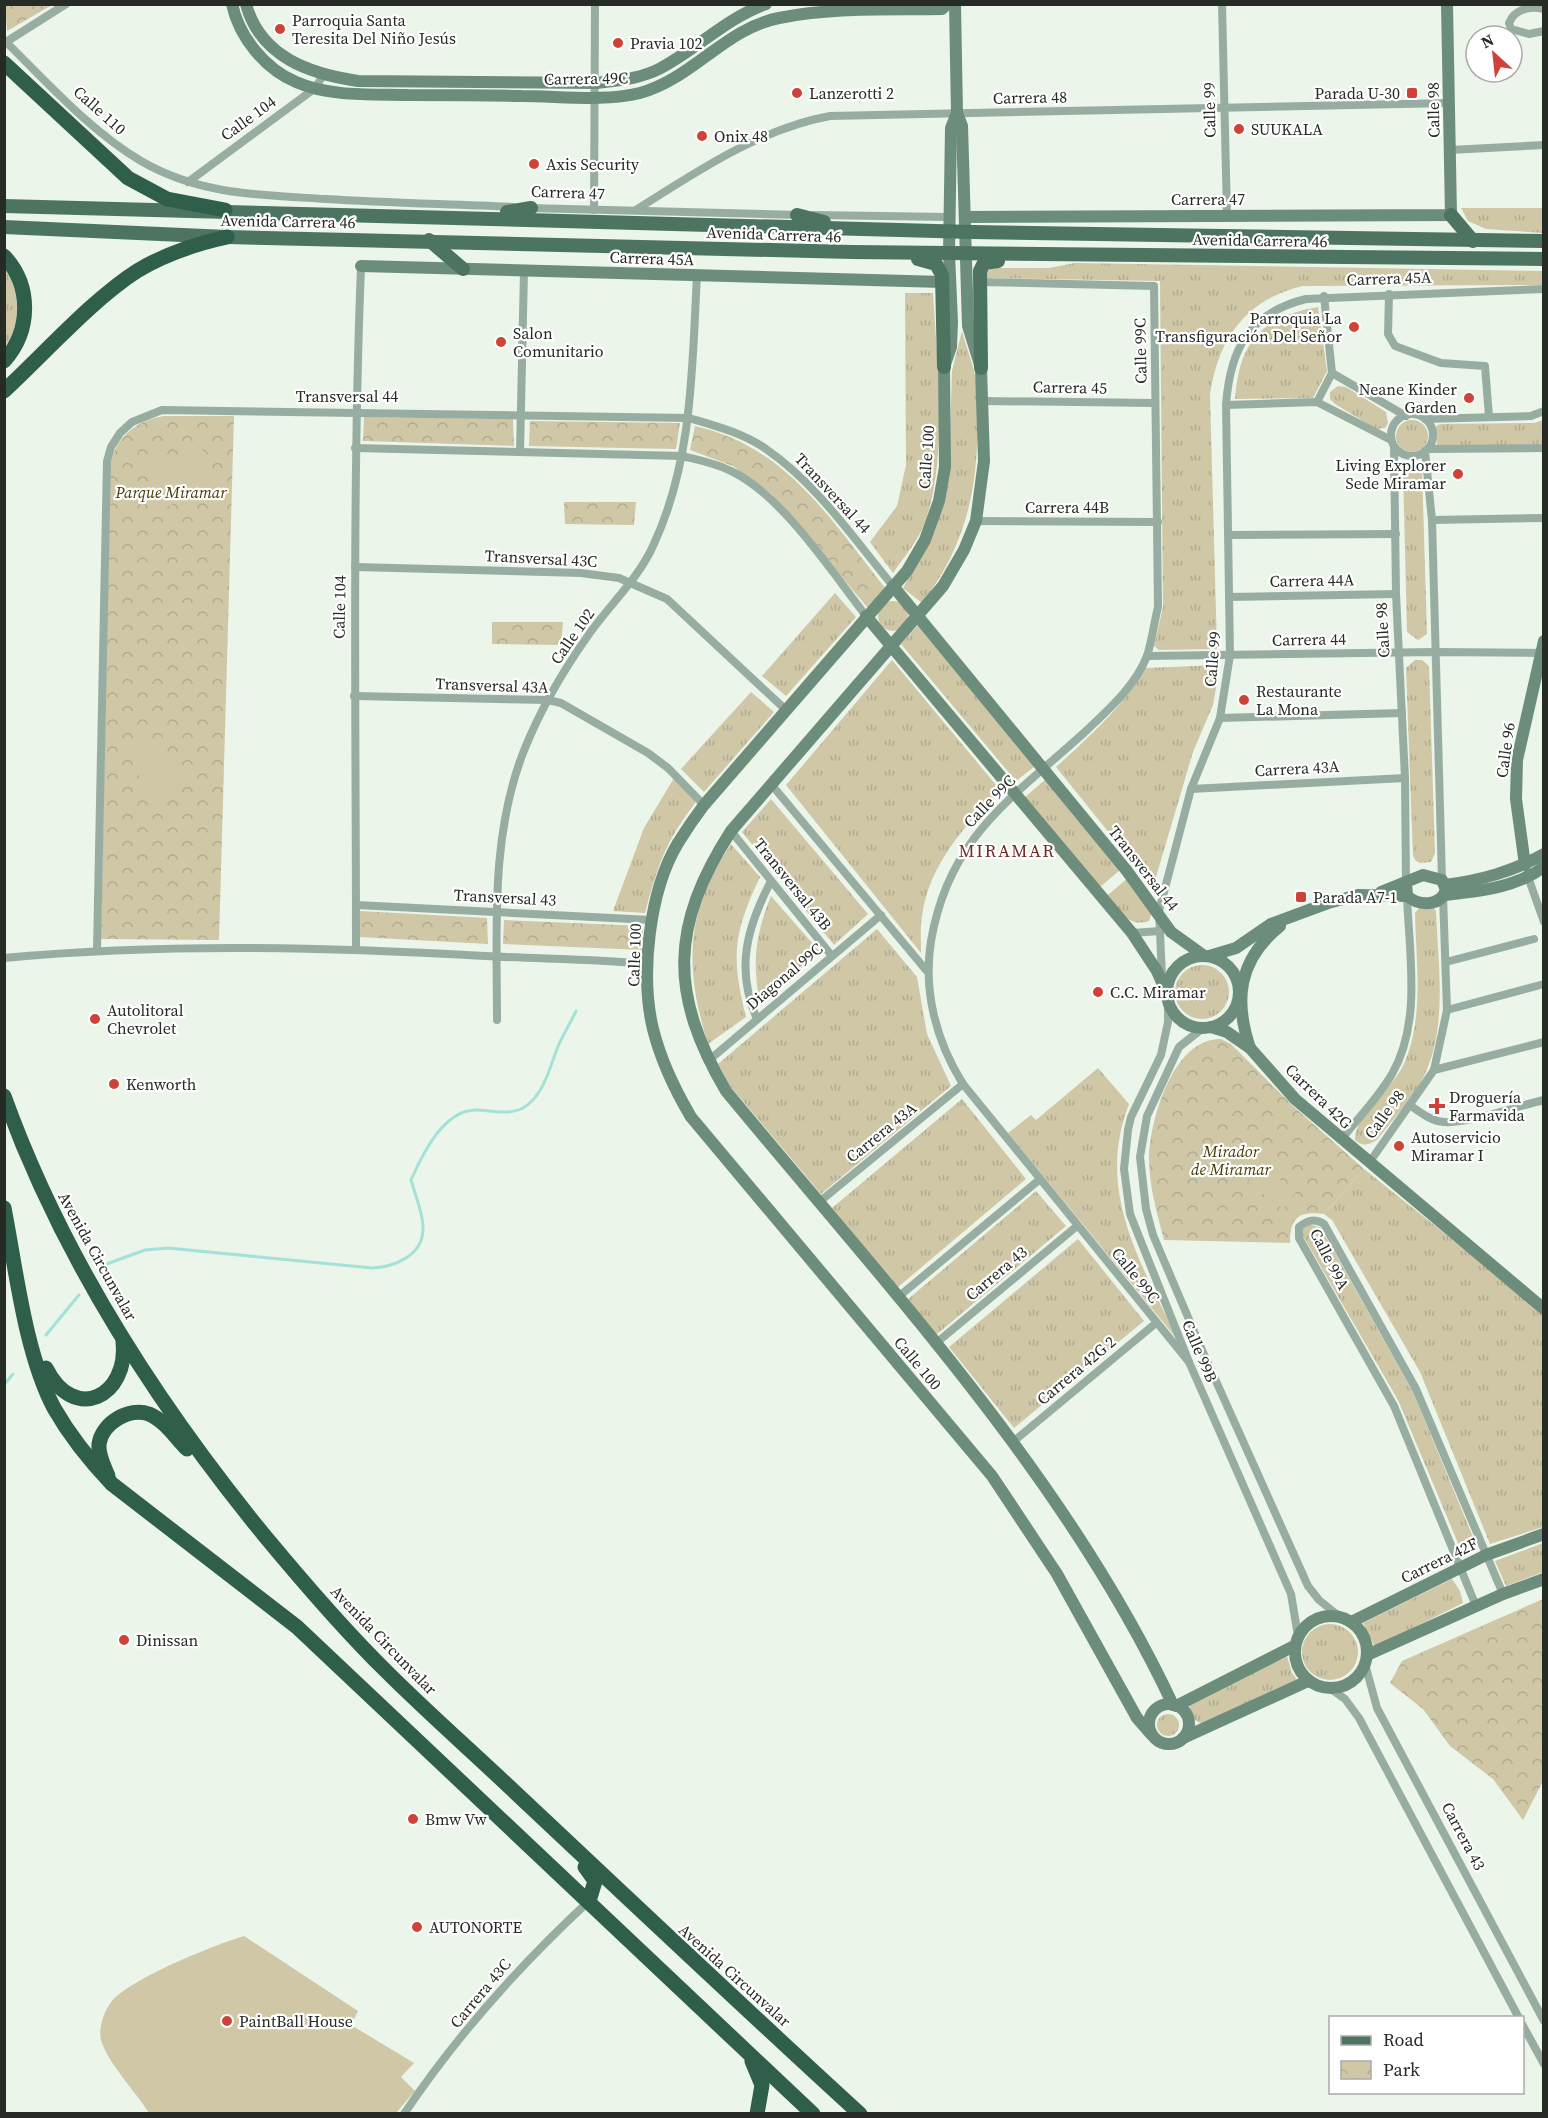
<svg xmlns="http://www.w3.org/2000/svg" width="1548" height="2118" font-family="'Source Serif 4',serif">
<defs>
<pattern id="grass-tufts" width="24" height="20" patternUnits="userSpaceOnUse" patternTransform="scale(1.5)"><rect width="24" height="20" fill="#cfc7a6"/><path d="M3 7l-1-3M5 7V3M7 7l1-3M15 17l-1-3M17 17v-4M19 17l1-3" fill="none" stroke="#b2ab8f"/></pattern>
<pattern id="park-crowns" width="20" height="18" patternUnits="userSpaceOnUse" patternTransform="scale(1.5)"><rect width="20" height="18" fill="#cfc7a6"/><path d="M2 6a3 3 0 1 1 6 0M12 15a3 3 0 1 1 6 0" fill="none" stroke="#b2ab8f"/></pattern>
</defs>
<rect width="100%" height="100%" fill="#ebf5e9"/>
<g fill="url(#grass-tufts)">
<polygon points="1461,208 1543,208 1543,233 1486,229 1468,221"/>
<path d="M 1075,263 L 1543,271 L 1544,285 L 1303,286 C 1246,299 1218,339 1210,395 L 1217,649 L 1159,650 L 1154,646 L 1163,607 L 1160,281 L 986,278 L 986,273 L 991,268 L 1049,268 Z"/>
<path d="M 4,268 C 21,291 22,325 4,348 Z"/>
<path d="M 905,293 L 933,293 C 937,361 948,459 925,522 C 919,540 904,557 893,573 L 870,542 L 897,506 L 906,465 Z"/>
<path d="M 1318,307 L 1327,371 L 1313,398 L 1235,399 C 1239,341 1262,317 1318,307 Z"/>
<path d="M 962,331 C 966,347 973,363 976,380 C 978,393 977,408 977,421 C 979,489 964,549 922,603 L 903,588 L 929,542 L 949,477 L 952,371 Z"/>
<polygon points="1338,386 1346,387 1386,412 1388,423 1385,428 1376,429 1335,404 1330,399 1330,392"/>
<polygon points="1543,420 1543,443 1538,444 1442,447 1437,445 1435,427 1440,424 1534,423"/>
<circle cx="1412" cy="436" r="16"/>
<polygon points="1412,463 1422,469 1427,634 1418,640 1407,632 1403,470 1405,465"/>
<polygon points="835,593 856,617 786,696 762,676"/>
<circle cx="893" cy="616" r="15"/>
<polygon points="918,625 1034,767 1016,781 901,644"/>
<path d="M 892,660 L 1001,791 C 965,824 929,865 922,916 C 920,928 921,941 921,953 L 786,785 Z"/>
<polygon points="1415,660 1422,660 1429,666 1435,853 1431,862 1420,863 1416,861 1413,856 1406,668"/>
<path d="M 1220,665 L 1213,705 L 1193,752 L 1153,887 L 1056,767 C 1090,736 1122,708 1145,668 Z"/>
<polygon points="751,692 774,712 704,792 681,769"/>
<path d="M 674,778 L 696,802 C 665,842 658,865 645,913 L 613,911 L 644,828 Z"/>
<polygon points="1046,779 1120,870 1100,887 1025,797"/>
<polygon points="771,799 868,914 834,945 742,832"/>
<path d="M 731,844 L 760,877 C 733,934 731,957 746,1017 L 708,1044 C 684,967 685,912 731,844 Z"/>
<path d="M 1129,877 L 1152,912 L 1149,921 C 1127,928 1120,910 1108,895 Z"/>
<path d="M 771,896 L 820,952 L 760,1004 C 752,962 755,936 771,896 Z"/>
<path d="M 1432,906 L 1436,911 C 1438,964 1448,1027 1424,1076 C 1412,1099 1393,1119 1378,1139 C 1370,1145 1363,1147 1355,1140 C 1354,1117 1391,1089 1402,1068 C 1425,1021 1416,964 1415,913 L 1419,908 Z"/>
<polygon points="877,929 917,977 927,1034 951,1086 821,1194 730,1086 718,1064"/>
<circle cx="1202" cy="992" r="27"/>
<path d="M 1098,1068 L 1129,1104 C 1095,1191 1141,1262 1177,1339 L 1008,1133 L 1031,1115 L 1036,1120 Z"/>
<polygon points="962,1099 1026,1179 897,1288 832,1208"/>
<polygon points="1364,1169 1543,1312 1543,1527 1490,1544 1420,1372 1332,1220 1324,1214"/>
<polygon points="1036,1191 1066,1226 936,1335 907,1300"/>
<polygon points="1310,1224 1321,1228 1413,1392 1478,1549 1463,1555 1398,1400 1303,1236 1303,1229"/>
<polygon points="1078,1239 1144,1321 1014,1428 949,1347"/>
<polygon points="1543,1543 1543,1572 1506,1586 1495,1561"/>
<polygon points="1452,1579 1460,1591 1463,1603 1375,1647 1363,1623"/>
<circle cx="1330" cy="1652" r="28"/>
<polygon points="1287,1656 1292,1673 1299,1682 1202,1724 1195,1720 1189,1707 1191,1702"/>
<circle cx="1168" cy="1725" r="11"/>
</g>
<g fill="url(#park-crowns)">
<polygon points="5,4 52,4 52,5 7,31"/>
<path d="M 164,416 L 234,416 L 219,940 L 101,939 L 110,463 C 118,435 136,421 164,416 Z"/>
<polygon points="364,417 513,419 514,446 363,441"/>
<polygon points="530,421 680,423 676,449 529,446"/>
<path d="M 695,426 C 786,446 831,520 886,589 L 868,608 L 771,494 L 733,466 L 690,450 Z"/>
<polygon points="564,502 636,502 634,525 565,524"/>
<polygon points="492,622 563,622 561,645 492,644"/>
<polygon points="360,911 487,918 488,944 360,937"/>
<polygon points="504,920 643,926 643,950 503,944"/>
<path d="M 1221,1039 L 1231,1044 L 1293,1106 L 1364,1169 L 1324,1214 C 1298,1211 1290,1218 1290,1243 L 1164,1240 C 1157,1213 1149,1186 1149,1158 C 1150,1120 1173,1038 1221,1039 Z"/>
<polygon points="1543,1599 1543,1781 1523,1820 1493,1779 1450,1746 1423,1709 1390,1683 1402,1661"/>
</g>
<g fill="#cfc7a6">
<polygon points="201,446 221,491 195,502 176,458"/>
<polygon points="166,456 186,498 162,509 143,468"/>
<polygon points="161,736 183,787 150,801 129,751"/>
<polygon points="1261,1165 1296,1192 1283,1209 1248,1182"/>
<path d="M 244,1936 L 358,2011 L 351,2025 L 414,2063 L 401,2077 L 415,2091 L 396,2113 L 149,2113 C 136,2092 107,2062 101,2040 C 98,2028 104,2011 112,2001 C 132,1978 214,1945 244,1936 Z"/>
</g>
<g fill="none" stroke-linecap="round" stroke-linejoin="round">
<g stroke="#a4e1d9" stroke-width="3">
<path d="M 104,1265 L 145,1250 L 168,1248 L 372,1268 C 394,1267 422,1256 423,1230 C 424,1215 415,1195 411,1180 C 422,1155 444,1108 478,1110 C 492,1111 510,1115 523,1108 C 545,1095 550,1065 559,1044 C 564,1033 571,1022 576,1011"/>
<polyline points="46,1335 79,1295"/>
<polyline points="4,1385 13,1374"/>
</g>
<g stroke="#98ada2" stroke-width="8">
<polyline points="1222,4 1227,216"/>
<path d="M 1544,9 C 1529,6 1515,9 1509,23 L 1511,29 L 1529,34 L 1544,31"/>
<path d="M 4,40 C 47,82 89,130 141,161 C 199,195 261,195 326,199 C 388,203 450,204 513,207"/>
<polyline points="6,42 66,4"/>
<polyline points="1450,150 1544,145"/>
<polyline points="188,182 314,89 323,76"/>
<polyline points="528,208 800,215"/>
<polyline points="594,210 595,4"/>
<path d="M 636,210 C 696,172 759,129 830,116 L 1449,103"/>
<polyline points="813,215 949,217"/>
<path d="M 980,282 L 1154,286 L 1158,607 C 1154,623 1152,641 1147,656 C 1136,685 1109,709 1087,730 C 1014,797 949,835 931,941 C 923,991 936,1041 963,1084 L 1189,1362"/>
<polyline points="1389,294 1388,334 1395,346 1441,363 1485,366 1489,417"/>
<polyline points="1324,296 1332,373"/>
<polyline points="1332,373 1406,416"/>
<polyline points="984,401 1155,403"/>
<polyline points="1317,402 1332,373"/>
<polyline points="1226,405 1317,402 1391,440"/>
<circle cx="1412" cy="435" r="21"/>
<polyline points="1425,419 1531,416 1544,411"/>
<polyline points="1394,447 1396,594 1405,778 1406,883"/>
<path d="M 355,448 L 682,456 C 698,460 715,463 731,471 C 781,494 832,572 866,616"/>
<polyline points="1428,449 1544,448"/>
<polyline points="1425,451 1432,520 1442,880"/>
<polyline points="520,452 524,271"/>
<polyline points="1432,520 1544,518"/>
<polyline points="976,521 1158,522"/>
<polyline points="1229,535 1396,534"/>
<polyline points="355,567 581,573 619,578 667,599 786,710"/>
<polyline points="1229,597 1396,594"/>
<polyline points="1147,656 1436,652 1544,653"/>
<polyline points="354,696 548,700 561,703 648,753 668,768 704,805"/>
<polyline points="1220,718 1402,713"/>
<polyline points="771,784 926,970"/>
<polyline points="1191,789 1405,778"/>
<polyline points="731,831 832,956"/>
<polyline points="1527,874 1544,922"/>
<polyline points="356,905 651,920"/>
<polyline points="1132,933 1160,931"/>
<path d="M 97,949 L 107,461 L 111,447 L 120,433 L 132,422 L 162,410 L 689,418 C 716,426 743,433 766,449 C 817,484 854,539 893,586"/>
<path d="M 356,949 C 356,721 352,494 361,266"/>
<path d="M 4,958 C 164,943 324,947 485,956 C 539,959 593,959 648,964"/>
<polyline points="1446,962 1534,939"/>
<path d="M 1162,976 L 1159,911 L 1191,789 L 1220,718 L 1230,655 L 1226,405 C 1230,349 1249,313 1306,299 L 1544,289"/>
<polyline points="1168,1002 1168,1022 1161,1055 1131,1117 1128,1130 1124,1169 1130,1214 1189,1362 1291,1594 1298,1636"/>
<polyline points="1447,1010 1544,984"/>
<path d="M 757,1019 C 735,969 747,927 771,881"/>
<path d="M 497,1020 C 497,929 490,834 525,748 C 541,709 563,671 587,637 C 608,606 637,581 653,546 C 693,461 692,367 697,275"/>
<polyline points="1203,1028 1179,1047 1147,1116 1140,1157 1146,1209 1153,1235 1202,1350 1308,1586 1319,1600 1340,1617"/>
<polyline points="708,1061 881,915"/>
<polyline points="1434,1070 1544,1042"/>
<path d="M 1411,1106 C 1421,1113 1431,1121 1444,1122 C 1469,1124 1517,1106 1544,1100"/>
<path d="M 1341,1140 C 1358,1118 1378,1098 1392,1074 C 1422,1022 1409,953 1407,896"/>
<polyline points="1369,1163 1434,1070 1447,1010 1443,896"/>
<polyline points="818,1203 963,1084"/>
<polyline points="897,1298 1039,1180"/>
<polyline points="935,1344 1077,1226"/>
<polyline points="1014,1441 1156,1323"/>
<path d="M 1476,1606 L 1394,1406 L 1299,1238 L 1299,1227 C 1308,1220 1315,1218 1324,1224 L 1416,1389 L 1503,1594"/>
<polyline points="1365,1664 1377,1708 1544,2021"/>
<polyline points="1331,1689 1345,1699 1359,1718 1519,2018"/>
<polyline points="1522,2024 1544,2064"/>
<path d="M 404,2114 C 457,2035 520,1965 589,1901"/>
</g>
<g stroke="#6c8c7c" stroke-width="12">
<path d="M 232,4 C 239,37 265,69 296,82 C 330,97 372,94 408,95 C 446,95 484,95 522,96 C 559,96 604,102 640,93 C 692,79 726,28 779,18 C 832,7 888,10 942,9 L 947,4"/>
<path d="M 246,4 C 260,57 310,74 358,81 L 597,83 C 618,80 639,79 659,69 C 696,50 726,18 766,4"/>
<path d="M 955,4 L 957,113 L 962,126 L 968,326 L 981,368 L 984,461 L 976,521 L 964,550 L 943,586 L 731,831 C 670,926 669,994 726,1091 C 885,1284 1066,1476 1173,1705"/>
<path d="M 957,113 L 951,128 L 949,254 L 952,322 L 951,347 L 944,367 L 945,467 L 939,501 L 925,540 L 907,571 L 704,805 C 695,817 686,830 678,843 C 649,891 640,975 653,1029 C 661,1061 675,1090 691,1117 L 992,1476 L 1057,1574 L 1137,1718 L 1151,1734"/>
<polyline points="965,217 1451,215 1447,4"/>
<polyline points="361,266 943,282"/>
<polyline points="893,586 1127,871 1171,932 1203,955"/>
<polyline points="866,616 1132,933 1157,971 1166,992"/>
<polyline points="1525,865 1516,799 1517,760 1544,641"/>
<path d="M 1445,885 C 1481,880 1512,872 1544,854"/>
<path d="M 1381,892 L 1423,875 L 1442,880 L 1446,890 C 1440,907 1419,906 1407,896 L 1406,883"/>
<path d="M 1445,895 C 1479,891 1515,888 1544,867"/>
<circle cx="1203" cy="992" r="36"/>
<polyline points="1209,956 1236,948 1271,924 1328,903 1358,895 1407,896"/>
<polyline points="1211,1027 1227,1032 1250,1048 1295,1099 1544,1309"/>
<path d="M 1250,1048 C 1234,1000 1238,960 1280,926"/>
<circle cx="1331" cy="1652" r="36"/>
<polyline points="1351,1622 1486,1555 1544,1534"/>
<polyline points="1367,1655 1503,1594 1544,1579"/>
<circle cx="1169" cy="1724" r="20"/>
<polyline points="1176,1706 1294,1646"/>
<polyline points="1183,1738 1308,1681"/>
</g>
<g stroke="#4c7461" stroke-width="14">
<polyline points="4,206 972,232 1544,241"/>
<polyline points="507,212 531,208"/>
<polyline points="797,215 824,222"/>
<polyline points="1451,215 1473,241"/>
<polyline points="4,227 227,237 852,252 1544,259"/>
<polyline points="429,240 463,269"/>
<polyline points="918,259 936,264 942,275 944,367"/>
<polyline points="981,368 980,271 984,263 998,261"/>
</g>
<g stroke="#2f5f4a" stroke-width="15">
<polyline points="4,63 128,178 167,199 225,210"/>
<path d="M 4,256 C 32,286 31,331 4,361"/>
<path d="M 4,391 C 44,354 93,299 137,271 C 165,254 195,244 227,237"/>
<path d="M 4,1096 C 62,1257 157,1404 264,1535 C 303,1582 343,1629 386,1671 C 429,1714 475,1754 519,1796 C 632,1902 745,2009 860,2114"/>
<path d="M 4,1208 C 16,1269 25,1353 54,1408 C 70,1436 90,1461 112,1484 L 297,1627 L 813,2114"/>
<path d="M 46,1368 C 74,1424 129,1397 123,1341"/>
<path d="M 108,1476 C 104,1466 98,1455 99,1444 C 102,1423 129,1407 149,1414 C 164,1420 176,1438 187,1449"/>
<polyline points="585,1867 595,1881 589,1901"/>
<polyline points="752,2061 762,2085 757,2114"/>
</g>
</g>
<g fill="#d04237" stroke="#fff" stroke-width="2">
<circle cx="280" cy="29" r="6"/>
<circle cx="618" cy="43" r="6"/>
<circle cx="797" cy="93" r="6"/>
<rect x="1406" y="87" width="12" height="12" rx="3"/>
<circle cx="1239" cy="129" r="6"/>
<circle cx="702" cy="136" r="6"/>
<circle cx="534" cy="164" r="6"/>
<circle cx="1354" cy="327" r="6"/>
<circle cx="501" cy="342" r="6"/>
<circle cx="1469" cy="398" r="6"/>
<circle cx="1458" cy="474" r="6"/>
<circle cx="1244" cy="700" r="6"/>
<rect x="1295" y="891" width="12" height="12" rx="3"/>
<circle cx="1098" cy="992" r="6"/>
<circle cx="95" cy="1019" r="6"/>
<circle cx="114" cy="1084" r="6"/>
<path d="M1434 1097h6v6h6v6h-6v6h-6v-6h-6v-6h6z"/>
<circle cx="1399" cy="1146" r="6"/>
<circle cx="124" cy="1640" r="6"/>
<circle cx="413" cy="1819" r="6"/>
<circle cx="417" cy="1927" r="6"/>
<circle cx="227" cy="2021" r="6"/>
</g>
<g text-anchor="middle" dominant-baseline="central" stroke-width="4.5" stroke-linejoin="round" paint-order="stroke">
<g font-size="16" fill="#272b26" stroke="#fff" text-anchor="start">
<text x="292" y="20">Parroquia Santa<tspan x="292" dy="18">Teresita Del Niño Jesús</tspan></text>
<text x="630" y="43">Pravia 102</text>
<text x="809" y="93">Lanzerotti 2</text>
<text x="1400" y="93" text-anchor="end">Parada U-30</text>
<text x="1251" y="129">SUUKALA</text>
<text x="714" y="136">Onix 48</text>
<text x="546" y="164">Axis Security</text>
<text x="1342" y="318" text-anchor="end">Parroquia La<tspan x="1342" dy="18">Transfiguración Del Señor</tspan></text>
<text x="513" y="333">Salon<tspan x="513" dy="18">Comunitario</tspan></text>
<text x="1457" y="389" text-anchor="end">Neane Kinder<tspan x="1457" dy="18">Garden</tspan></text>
<text x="1446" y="465" text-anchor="end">Living Explorer<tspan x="1446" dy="18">Sede Miramar</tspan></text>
<text x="1256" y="691">Restaurante<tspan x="1256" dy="18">La Mona</tspan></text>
<text x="1313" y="897">Parada A7-1</text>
<text x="1110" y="992">C.C. Miramar</text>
<text x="107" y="1010">Autolitoral<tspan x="107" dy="18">Chevrolet</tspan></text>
<text x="126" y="1084">Kenworth</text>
<text x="1449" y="1097">Droguería<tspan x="1449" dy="18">Farmavida</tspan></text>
<text x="1411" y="1137">Autoservicio<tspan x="1411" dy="18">Miramar I</tspan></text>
<text x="136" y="1640">Dinissan</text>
<text x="425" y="1819">Bmw Vw</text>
<text x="429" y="1927">AUTONORTE</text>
<text x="239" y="2021">PaintBall House</text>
</g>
<g font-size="16" fill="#272b26" stroke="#fff">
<text transform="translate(586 78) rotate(-1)">Carrera 49C</text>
<text transform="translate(1030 97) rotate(-1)">Carrera 48</text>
<text transform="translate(100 110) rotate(42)">Calle 110</text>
<text transform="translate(1209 110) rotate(-91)">Calle 99</text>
<text transform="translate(1433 110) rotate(-91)">Calle 98</text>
<text transform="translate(248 118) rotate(-36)">Calle 104</text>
<text transform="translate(568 192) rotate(2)">Carrera 47</text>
<text x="1208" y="199">Carrera 47</text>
<text transform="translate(288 221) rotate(1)">Avenida Carrera 46</text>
<text transform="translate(774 234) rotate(2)">Avenida Carrera 46</text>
<text transform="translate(1260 240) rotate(1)">Avenida Carrera 46</text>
<text transform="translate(652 258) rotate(2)">Carrera 45A</text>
<text transform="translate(1389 278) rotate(-2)">Carrera 45A</text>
<text transform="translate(1140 351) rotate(-91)">Calle 99C</text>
<text transform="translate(1070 387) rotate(1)">Carrera 45</text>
<text x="347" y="396">Transversal 44</text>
<text transform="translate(926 457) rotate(-86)">Calle 100</text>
<text transform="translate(833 493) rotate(47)">Transversal 44</text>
<text x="1067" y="507">Carrera 44B</text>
<text transform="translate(541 558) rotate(3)">Transversal 43C</text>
<text transform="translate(1312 580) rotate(-1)">Carrera 44A</text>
<text transform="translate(339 607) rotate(-89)">Calle 104</text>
<text transform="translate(1382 630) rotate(-93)">Calle 98</text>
<text transform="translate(572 636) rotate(-55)">Calle 102</text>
<text transform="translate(1309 639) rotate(-1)">Carrera 44</text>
<text transform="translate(1212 659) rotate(-85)">Calle 99</text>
<text transform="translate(492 685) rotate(2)">Transversal 43A</text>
<text transform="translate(1505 750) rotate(-82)">Calle 96</text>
<text transform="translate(1297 768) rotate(-3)">Carrera 43A</text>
<text transform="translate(989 801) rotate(-46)">Calle 99C</text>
<text transform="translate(1144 868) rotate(52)">Transversal 44</text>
<text transform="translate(793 884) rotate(51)">Transversal 43B</text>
<text transform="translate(505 897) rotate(3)">Transversal 43</text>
<text transform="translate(634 955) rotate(-88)">Calle 100</text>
<text transform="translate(784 976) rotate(-40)">Diagonal 99C</text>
<text transform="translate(1319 1096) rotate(44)">Carrera 42G</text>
<text transform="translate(1384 1114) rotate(-54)">Calle 98</text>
<text transform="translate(881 1132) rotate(-39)">Carrera 43A</text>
<text transform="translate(98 1256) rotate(61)">Avenida Circunvalar</text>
<text transform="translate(1330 1259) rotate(63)">Calle 99A</text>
<text transform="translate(996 1273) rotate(-40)">Carrera 43</text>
<text transform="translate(1136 1275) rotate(51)">Calle 99C</text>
<text transform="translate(1200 1351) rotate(67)">Calle 99B</text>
<text transform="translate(918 1363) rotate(50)">Calle 100</text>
<text transform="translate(1076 1370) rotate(-40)">Carrera 42G 2</text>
<text transform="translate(1439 1560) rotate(-26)">Carrera 42F</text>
<text transform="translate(384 1640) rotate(46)">Avenida Circunvalar</text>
<text transform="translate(1464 1836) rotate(62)">Carrera 43</text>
<text transform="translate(735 1975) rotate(42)">Avenida Circunvalar</text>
<text transform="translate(480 1993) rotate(-50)">Carrera 43C</text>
</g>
<g font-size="16" font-style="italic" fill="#473a00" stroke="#fff">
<text x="171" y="492">Parque Miramar</text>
<text x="1231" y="1151">Mirador<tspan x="1231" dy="18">de Miramar</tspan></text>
</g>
<g font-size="18" letter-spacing="1.5" fill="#712c25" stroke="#fff">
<text x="1007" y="850">MIRAMAR</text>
</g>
</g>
<rect width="1548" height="2118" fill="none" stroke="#272b26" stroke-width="12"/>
<rect x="1329" y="2016" width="195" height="78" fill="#ffffff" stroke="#a9aaa8" stroke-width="1.5"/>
<rect x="1341" y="2036" width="30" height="9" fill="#4c7461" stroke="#a9aaa8" stroke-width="1.5"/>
<text x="1383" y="2046" font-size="18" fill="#272b26">Road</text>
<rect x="1341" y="2061" width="30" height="18" fill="url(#park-crowns)" stroke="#a9aaa8" stroke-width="1.5"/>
<text x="1383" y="2076" font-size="18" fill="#272b26">Park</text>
<g transform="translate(1494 54) rotate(333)"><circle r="28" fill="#ffffff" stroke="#a9aaa8" stroke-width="1.5"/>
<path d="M0-4.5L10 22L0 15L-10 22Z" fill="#d04237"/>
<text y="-9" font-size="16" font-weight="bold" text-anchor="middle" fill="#272b26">N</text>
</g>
</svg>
